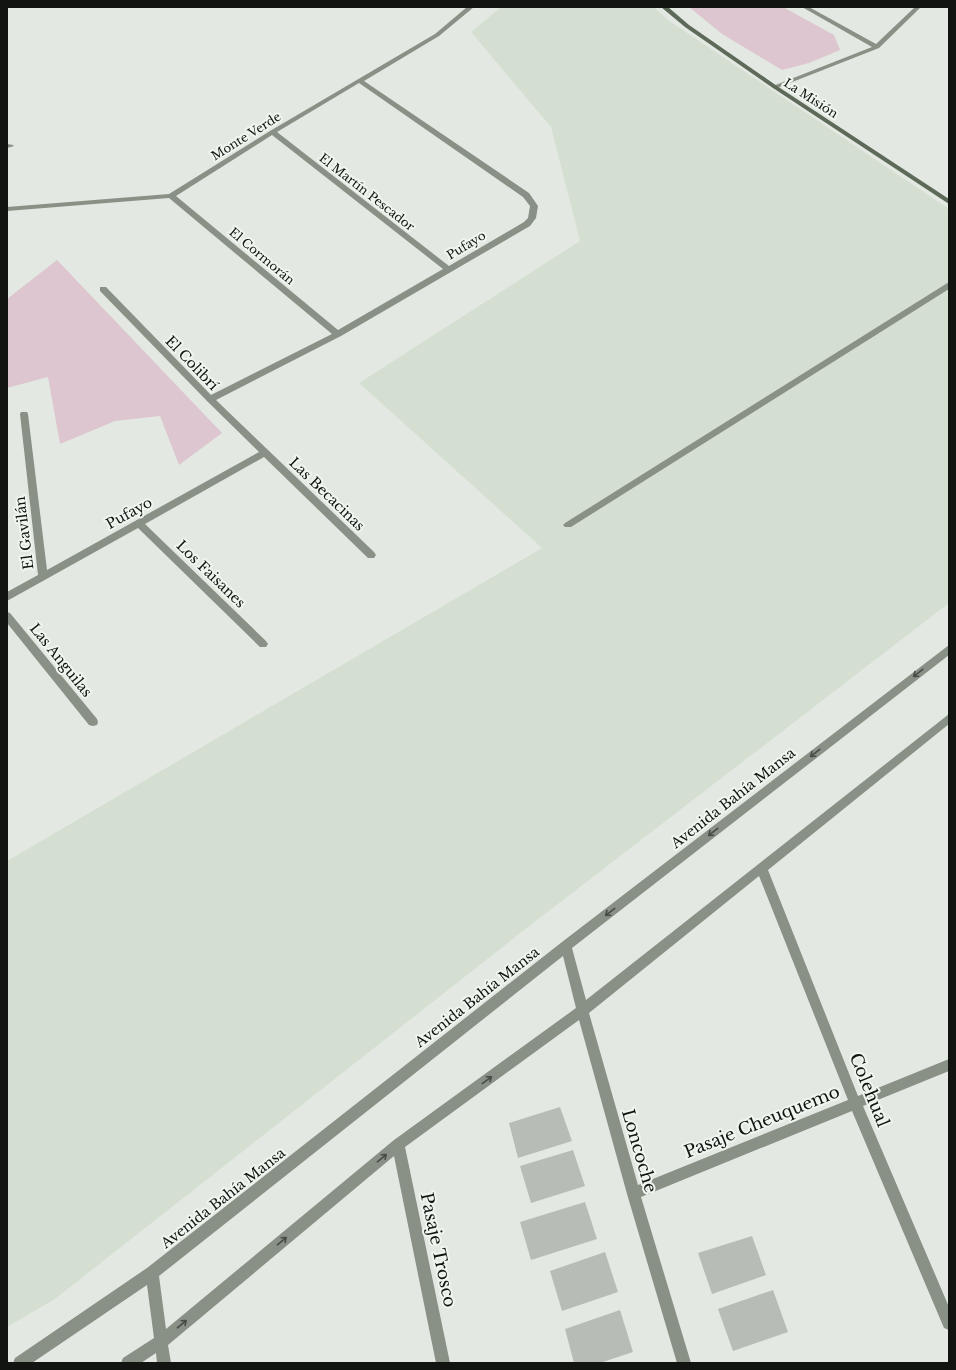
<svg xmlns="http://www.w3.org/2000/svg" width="956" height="1370" font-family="'Libre Baskerville',serif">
<rect width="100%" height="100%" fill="#e3e9e2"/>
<polygon fill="#d4dfd2" points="501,7 654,7 668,20 949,209 949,603 528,927 55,1299 7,1327 7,861 542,548 359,383 580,241 551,127 471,32"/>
<g fill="#ddc6cf">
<polygon points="689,7 783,7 834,35 840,50 809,63 782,70 722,34"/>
<polygon points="57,260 222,433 179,465 160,416 115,421 60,444 48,377 7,388 7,299"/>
</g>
<g fill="#b7bdb6">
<polygon points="560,1107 572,1141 518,1158 509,1123"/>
<polygon points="573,1150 585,1186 531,1203 520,1166"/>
<polygon points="585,1202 597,1239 531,1260 520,1222"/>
<polygon points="752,1236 766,1275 712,1294 698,1253"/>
<polygon points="605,1252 618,1292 562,1311 550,1271"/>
<polygon points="773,1290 788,1332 733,1351 718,1309"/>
<polygon points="620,1310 633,1352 600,1363 574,1363 565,1329"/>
</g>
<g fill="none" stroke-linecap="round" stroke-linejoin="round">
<polygon fill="#899187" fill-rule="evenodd" points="7,144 13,145 14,146 7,148"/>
<g fill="#899187" fill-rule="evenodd">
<path d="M 467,7 L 474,7 L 439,36 L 364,81 L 529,193 L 538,206 L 536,218 L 530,226 L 341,336 L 216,400 L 374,552 L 376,555 L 374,558 L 368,558 L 264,457 L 145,524 L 266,641 L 268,644 L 266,647 L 260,647 L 138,528 L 7,601 L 7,592 L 38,575 L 20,414 L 21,412 L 27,412 L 28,414 L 47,570 L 259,452 L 207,401 L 100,291 L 100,287 L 106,287 L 211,395 L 332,334 L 169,198 L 7,211 L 7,207 L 169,194 L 270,131 L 435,34 ZM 359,83 L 523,197 L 530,206 L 528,218 L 524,222 L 449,266 L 277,132 ZM 272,135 L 443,269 L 338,330 L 176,196 Z"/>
<polygon points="802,7 809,7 876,44 915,7 921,7 879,48 777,88 773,88 773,86 872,47"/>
<polygon points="949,282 949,289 571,527 565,527 563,525 565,523"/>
<polygon points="7,612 10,613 97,719 98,722 97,725 93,726 89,725 7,623"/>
<path d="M 949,645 L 949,655 L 572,948 L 586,1000 L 949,714 L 949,724 L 768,870 L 858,1096 L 949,1059 L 949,1071 L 863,1106 L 949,1307 L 949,1330 L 944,1328 L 852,1111 L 641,1197 L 691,1363 L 677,1363 L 627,1194 L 579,1020 L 405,1147 L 450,1363 L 436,1363 L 394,1156 L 168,1345 L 171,1363 L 157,1363 L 156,1353 L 141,1363 L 121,1363 L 123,1358 L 154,1338 L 147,1285 L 32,1363 L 13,1363 L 15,1358 L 147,1268 L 562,942 ZM 759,876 L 848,1100 L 638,1185 L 589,1013 ZM 563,956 L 576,1008 L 394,1140 L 166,1329 L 159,1276 Z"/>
</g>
<polygon fill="#5d6959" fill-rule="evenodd" points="661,7 668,7 689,25 777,86 949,199 949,204 773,88 685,27"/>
</g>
<defs><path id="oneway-shaft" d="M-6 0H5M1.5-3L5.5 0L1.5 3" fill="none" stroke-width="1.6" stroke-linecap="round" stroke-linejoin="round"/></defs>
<g stroke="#484c47">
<use href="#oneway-shaft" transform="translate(918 673) rotate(142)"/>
<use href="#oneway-shaft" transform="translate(815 753) rotate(142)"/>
<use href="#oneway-shaft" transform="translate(713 832) rotate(142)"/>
<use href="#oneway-shaft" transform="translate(610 912) rotate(142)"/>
<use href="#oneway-shaft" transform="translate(487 1080) rotate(-36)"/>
<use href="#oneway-shaft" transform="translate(382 1158) rotate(-40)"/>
<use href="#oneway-shaft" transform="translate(282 1241) rotate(-40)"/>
<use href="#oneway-shaft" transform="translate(182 1324) rotate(-40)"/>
</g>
<g text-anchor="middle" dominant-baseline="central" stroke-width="4" stroke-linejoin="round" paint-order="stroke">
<g font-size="12" fill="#121412" stroke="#f0f6ef">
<text transform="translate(811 98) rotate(33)">La Misión</text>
<text transform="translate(246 136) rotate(-32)">Monte Verde</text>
<text transform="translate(367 192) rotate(38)">El Martín Pescador</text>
<text transform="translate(466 245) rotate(-31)">Pufayo</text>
<text transform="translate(262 256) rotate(40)">El Cormorán</text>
</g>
<g font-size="14" fill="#121412" stroke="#f0f6ef">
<text transform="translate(192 363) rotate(46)">El Colibrí</text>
<text transform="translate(327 494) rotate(44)">Las Becacinas</text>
<text transform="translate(129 513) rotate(-29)">Pufayo</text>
<text transform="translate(24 533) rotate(-97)">El Gavilán</text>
<text transform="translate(211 574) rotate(44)">Los Faisanes</text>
<text transform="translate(61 660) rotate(51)">Las Anguilas</text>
<text transform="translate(733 798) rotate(-38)">Avenida Bahía Mansa</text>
<text transform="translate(477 997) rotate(-38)">Avenida Bahía Mansa</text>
<text transform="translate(223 1198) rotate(-38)">Avenida Bahía Mansa</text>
</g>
<g font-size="17" fill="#121412" stroke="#f0f6ef">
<text transform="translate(869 1090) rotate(68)">Colehual</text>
<text transform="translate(762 1122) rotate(-22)">Pasaje Cheuquemo</text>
<text transform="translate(639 1151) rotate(74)">Loncoche</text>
<text transform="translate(438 1250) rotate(78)">Pasaje Trosco</text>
</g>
</g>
<rect width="956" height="1370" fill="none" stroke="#121412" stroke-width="16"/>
</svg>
